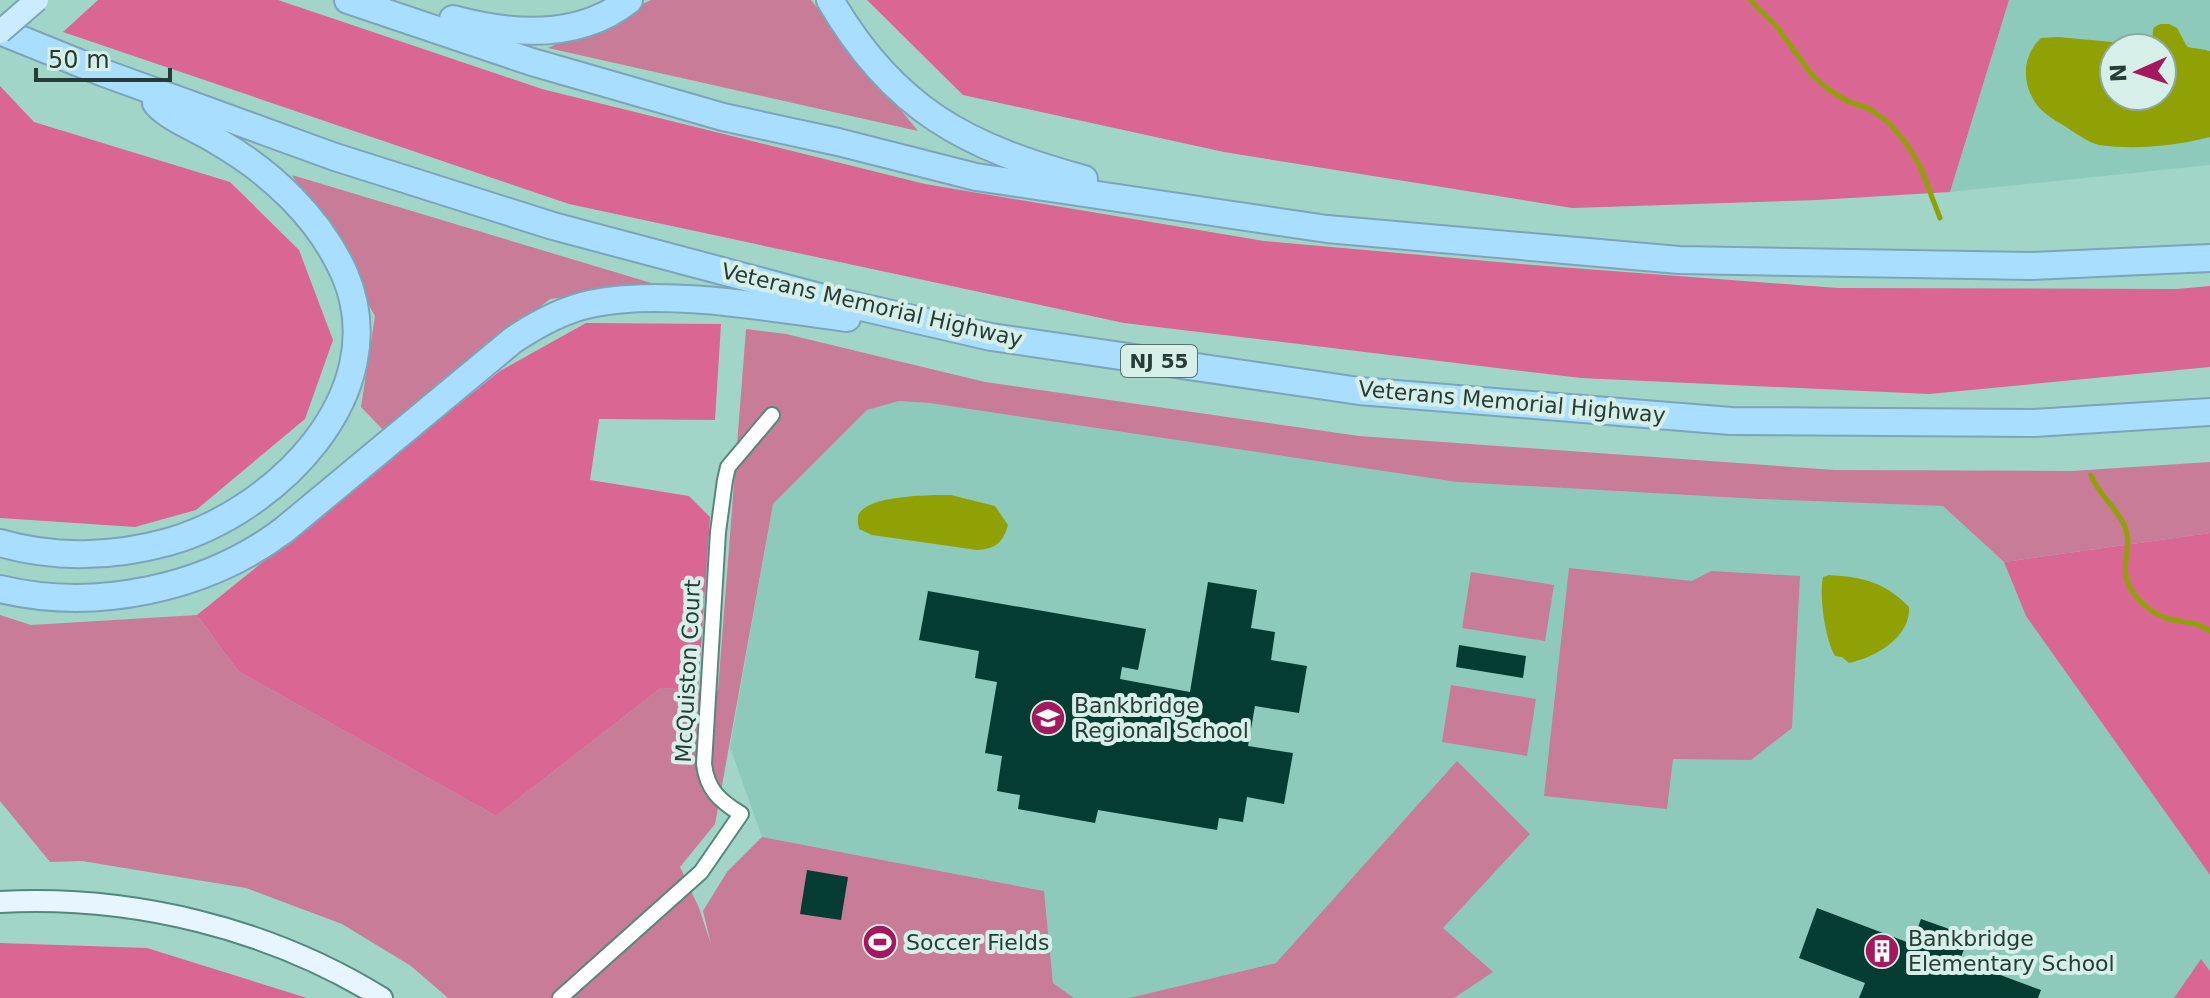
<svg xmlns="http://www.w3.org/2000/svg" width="2210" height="998" font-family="'DejaVu Sans',sans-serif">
<rect width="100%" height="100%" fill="#a1d5c8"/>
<g fill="#8dcabb" fill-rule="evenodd">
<path d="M 2009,0 L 2210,0 L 2210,165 L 1950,192 ZM 2114,48 L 2162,48 L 2162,96 L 2114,96 Z"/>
<polygon points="899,401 929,403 1457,482 1759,499 1943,506 2004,562 2026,616 2210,875 2210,971 2201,959 2174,998 1454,998 1456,994 1443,928 1457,762 1276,963 1129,998 1074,998 1053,983 1044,891 762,837 730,747 773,504 867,410"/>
</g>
<g fill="#c87c97">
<polygon points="651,0 811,0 918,131 548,48"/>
<polygon points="292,175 658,285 550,299 385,432 361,407 375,316"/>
<polygon points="746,329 786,334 985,382 1359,436 1835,470 2072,471 2210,462 2210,533 2004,562 1943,506 1759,499 1457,482 929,403 899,401 867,410 773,504 715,824 680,867 699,908 711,944 703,911 727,872 762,837 1044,891 1053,983 1074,998 448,998 411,966 342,924 246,888 82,861 50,862 0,801 0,615 31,625 197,615 238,671 496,816 661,688 718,690"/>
<polygon points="1569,568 1692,581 1711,571 1800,576 1792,728 1751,760 1673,759 1667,809 1544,796"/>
<polygon points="1471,572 1554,585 1545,641 1462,628"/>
<polygon points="1451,685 1536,699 1527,756 1442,742"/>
<polygon points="1457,761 1530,834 1443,928 1493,972 1454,998 1129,998 1276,963"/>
</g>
<g fill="#da6694">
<polygon points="98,0 278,0 542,89 925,184 1264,241 1533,265 1838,288 2177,289 2210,286 2210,367 1929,394 1581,378 1124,323 569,204 63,32"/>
<polygon points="867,0 2009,0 1950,192 1817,200 1572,208 1224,152 963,95"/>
<polygon points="0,86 34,122 230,182 299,250 333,340 305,419 196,510 135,527 0,518"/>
<polygon points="586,323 721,324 715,420 599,419 590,480 689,496 710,517 698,690 661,688 496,816 238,671 197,615 500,371"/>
<polygon points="2210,533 2210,875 2026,616 2004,562"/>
<polygon points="0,943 147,948 307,998 0,998"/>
<polygon points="2201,959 2210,971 2210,998 2174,998"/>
</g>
<g fill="#90a106" fill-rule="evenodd">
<path d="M 2161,24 L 2169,24 L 2177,28 C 2192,54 2180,44 2210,51 L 2210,137 C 2175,146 2135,150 2099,145 C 2090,143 2080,136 2072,131 C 2061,123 2045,116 2037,105 C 2021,83 2022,56 2041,38 L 2058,37 L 2145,45 L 2152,43 C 2155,34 2148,28 2161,24 ZM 2162,48 L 2162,96 L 2114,96 L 2114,48 Z"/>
<path d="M 951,495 L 995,506 L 1008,525 C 1003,543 995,549 977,550 L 872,535 L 859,529 C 858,523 856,516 861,511 C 876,495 930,495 951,495 Z"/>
<path d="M 1829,575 C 1863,577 1885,582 1909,607 C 1911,637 1876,657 1849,663 L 1842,657 L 1835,656 C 1825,639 1819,595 1823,577 Z"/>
</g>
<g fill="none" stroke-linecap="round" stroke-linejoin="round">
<g stroke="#90a106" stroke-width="5">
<polyline points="1750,0 1777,27 1812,75 1829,90 1849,102 1868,108 1888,122 1905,142 1920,166 1940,218"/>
<path d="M 2091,475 C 2098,495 2117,507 2125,527 C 2132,543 2123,560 2126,576 C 2129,595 2151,614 2169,619 C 2184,623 2196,621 2210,631"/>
</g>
</g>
<g fill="#043c32">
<polygon points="1208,582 1257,590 1251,628 1275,632 1271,660 1307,666 1299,713 1255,706 1248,746 1293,753 1284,804 1247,797 1243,822 1219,818 1217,830 1098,810 1095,823 1018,809 1020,795 997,791 1002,756 985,753 997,682 975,678 979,651 919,640 928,591 1146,629 1138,670 1122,667 1120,679 1190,692"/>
<polygon points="1459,645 1526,656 1523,678 1456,667"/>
<polygon points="807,870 848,877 841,920 800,914"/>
<polygon points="1817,908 1912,944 1921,919 1969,936 1960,960 2041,990 2038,998 1859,998 1865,983 1799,958"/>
</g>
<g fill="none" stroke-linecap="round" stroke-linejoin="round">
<g stroke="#55877b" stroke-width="18">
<path id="street" d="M 560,998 L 701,872 L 741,814 C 720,801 707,790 704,764 L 718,532 L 725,480 L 728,467 L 772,415"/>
</g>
<g stroke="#55877b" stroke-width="24">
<path id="secondary" d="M 0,902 C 132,895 269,928 382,998"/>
</g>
<g stroke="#7ca5b9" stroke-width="30">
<g id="highway">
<polyline points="348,0 532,62 723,117 838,142 976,177 1327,229 1679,260 2030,266 2210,258"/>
<path d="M 830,0 C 893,109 966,147 1084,179"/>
<path d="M 453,19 C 512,35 579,40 629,0"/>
<polyline points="0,31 104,73 335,157 553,226 831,300 991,337 1359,391 1731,421 2034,423 2210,412"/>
<path d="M 0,543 C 54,559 114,557 168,542 C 275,512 395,394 345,275 C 320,218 271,172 217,141 C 200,130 168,118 156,103"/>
<path d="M 0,589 C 95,612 206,589 284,530 L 513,340 C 537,324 562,310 590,304 C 664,288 771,308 847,318"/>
</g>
</g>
<use href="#street" stroke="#fff" stroke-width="14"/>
<use href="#secondary" stroke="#e6f5ff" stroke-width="20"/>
<use href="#highway" stroke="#aadeff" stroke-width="26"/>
<g stroke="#7ca5b9" stroke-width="26" stroke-linecap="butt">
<polyline id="primary-bridge" points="0,32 37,0"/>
</g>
<use href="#primary-bridge" stroke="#ccebff" stroke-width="22"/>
</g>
<defs>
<g id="school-disc" transform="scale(1.8)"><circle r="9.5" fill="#a4185e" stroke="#d6f0e9"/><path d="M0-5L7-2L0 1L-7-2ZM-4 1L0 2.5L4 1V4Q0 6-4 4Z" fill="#fff"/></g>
<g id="stadium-disc" transform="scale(1.8)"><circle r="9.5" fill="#a4185e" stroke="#d6f0e9"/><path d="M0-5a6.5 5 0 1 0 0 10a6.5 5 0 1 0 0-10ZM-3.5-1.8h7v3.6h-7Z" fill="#fff"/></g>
<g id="building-disc" transform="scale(1.8)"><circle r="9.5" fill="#a4185e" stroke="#d6f0e9"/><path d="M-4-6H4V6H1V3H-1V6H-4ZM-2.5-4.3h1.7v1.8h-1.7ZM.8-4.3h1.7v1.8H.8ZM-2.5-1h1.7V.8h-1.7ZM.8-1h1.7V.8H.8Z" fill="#fff"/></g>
</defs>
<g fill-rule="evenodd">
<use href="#school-disc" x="1048" y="718"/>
<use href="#stadium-disc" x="880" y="942"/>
<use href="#building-disc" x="1882" y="951"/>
</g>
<g text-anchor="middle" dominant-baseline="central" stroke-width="8" stroke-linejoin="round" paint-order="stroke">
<rect fill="#d6f0e9" stroke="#5c726c" stroke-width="2" x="1121" y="345" width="76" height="32" rx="6"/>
<g font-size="20" font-weight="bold" fill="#273c37">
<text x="1159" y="361">NJ 55</text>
</g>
<g font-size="22" fill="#273c37" stroke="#d6f0e9">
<text transform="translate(872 305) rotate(13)">Veterans Memorial Highway</text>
<text transform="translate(1512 402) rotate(5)">Veterans Memorial Highway</text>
<text transform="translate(688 671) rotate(-87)">McQuiston Court</text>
</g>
<g font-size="22" fill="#273c37" stroke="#d6f0e9" text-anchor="start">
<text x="1074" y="705">Bankbridge<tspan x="1074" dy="25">Regional School</tspan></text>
<text x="1908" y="938">Bankbridge<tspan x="1908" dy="25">Elementary School</tspan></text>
<text x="906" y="942">Soccer Fields</text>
</g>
</g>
<g transform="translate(2138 72) rotate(267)"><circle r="38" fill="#d6f0e9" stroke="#90a8a2" stroke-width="2"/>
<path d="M0-6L14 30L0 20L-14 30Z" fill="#a4185e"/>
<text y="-12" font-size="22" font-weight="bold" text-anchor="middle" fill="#273c37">N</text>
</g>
<path d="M36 68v12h134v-12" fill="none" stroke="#273c37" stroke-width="4"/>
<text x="48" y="68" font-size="24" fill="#273c37" stroke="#d6f0e9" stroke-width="6" paint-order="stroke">50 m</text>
</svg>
